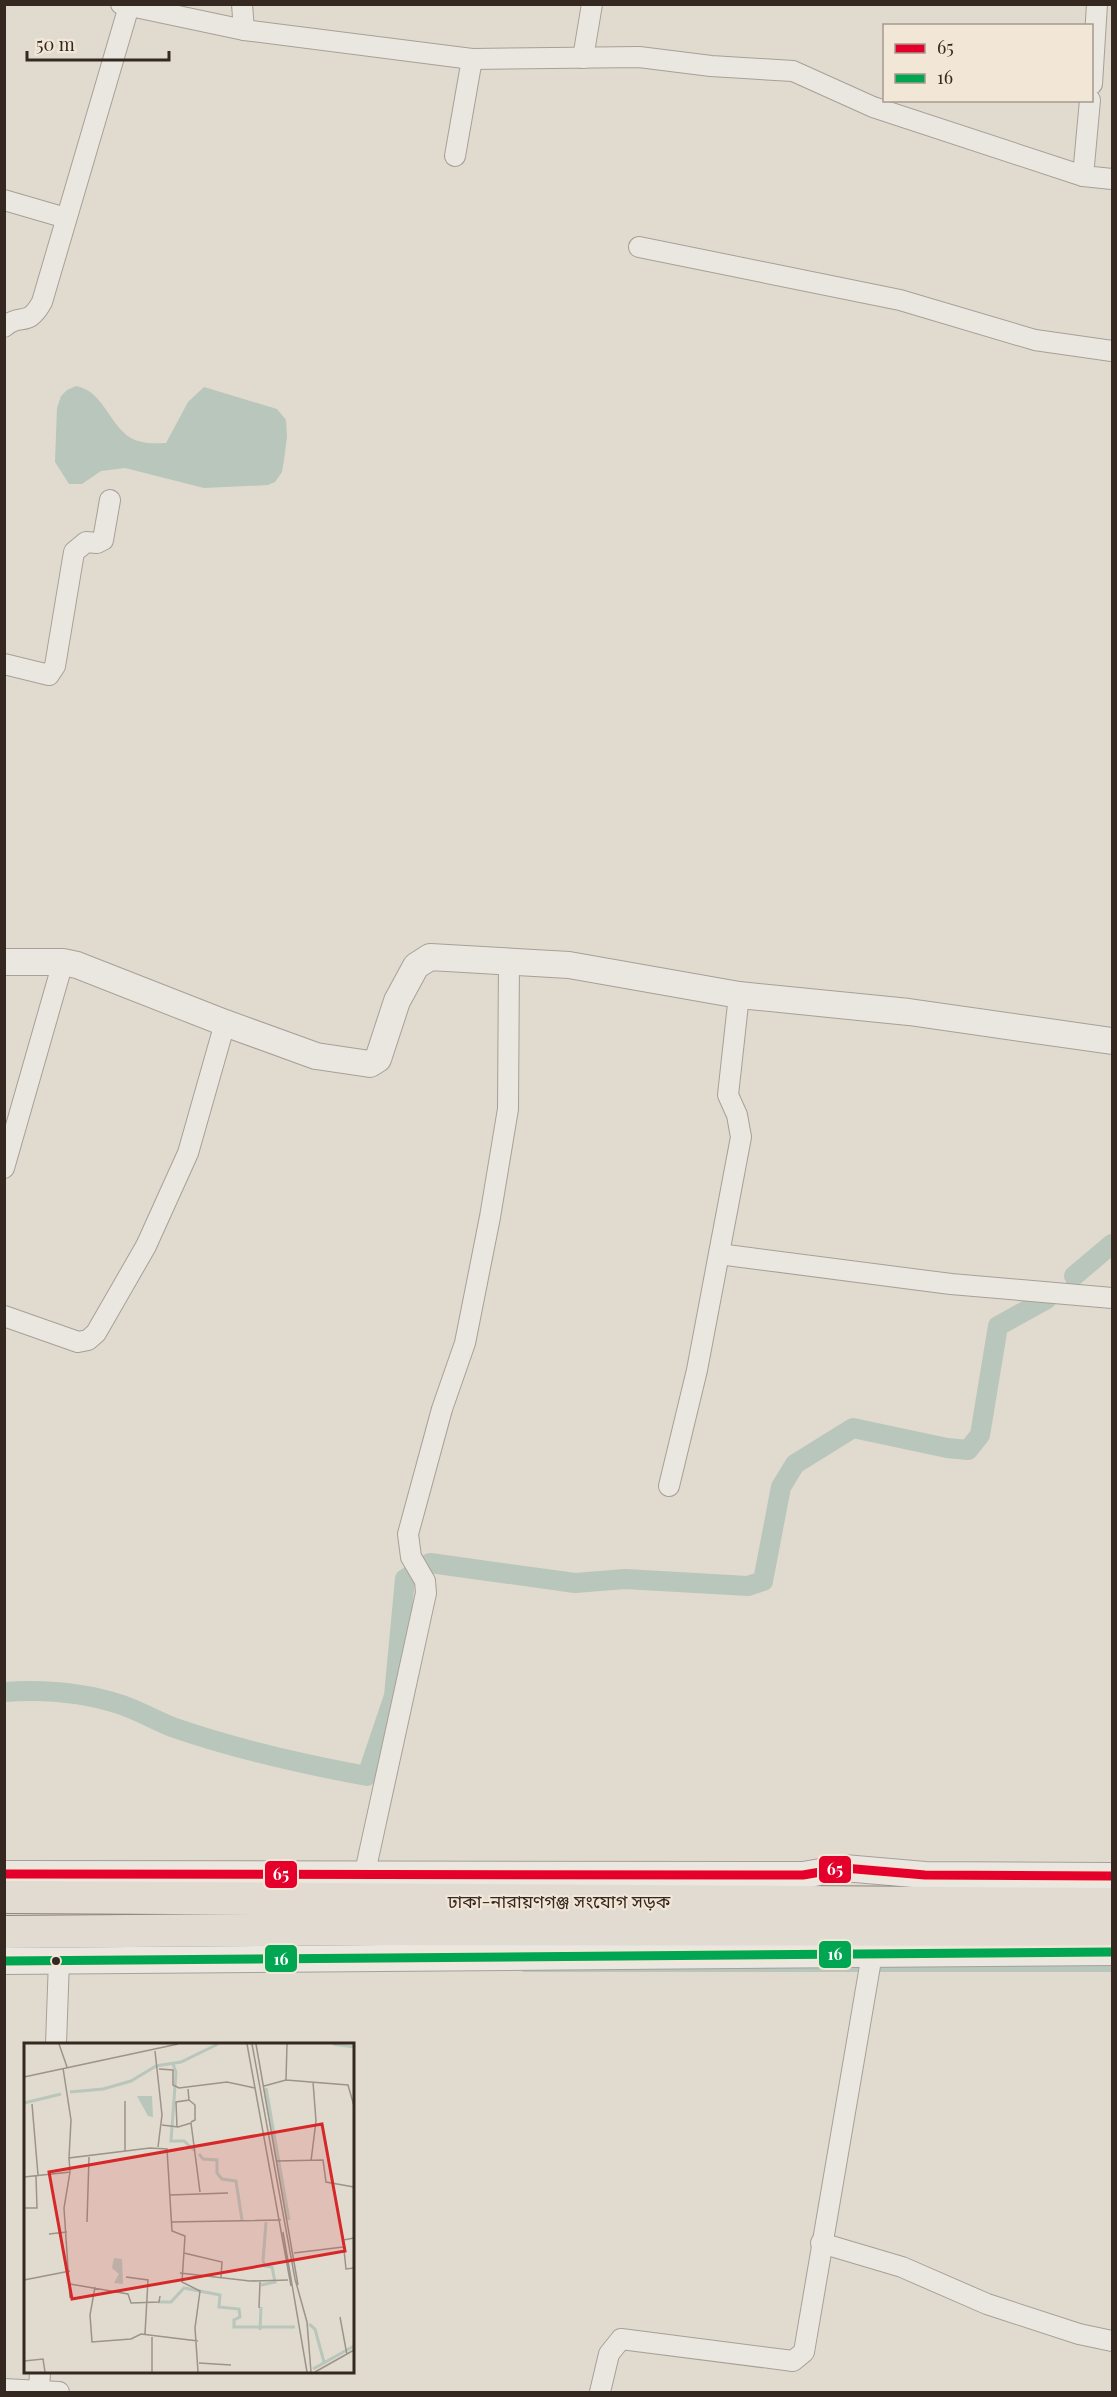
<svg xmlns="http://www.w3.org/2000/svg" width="1117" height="2397" font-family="'Playfair Display','Noto Sans Bengali',serif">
<rect width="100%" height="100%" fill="#e1dacf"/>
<path fill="#b9c6bc" d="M 76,386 C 107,391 111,437 142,442 C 150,444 158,443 166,443 L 188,402 L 204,387 L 277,409 L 286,420 L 287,437 L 284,460 L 282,472 L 275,482 L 268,485 L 204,488 L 125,468 L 101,471 L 82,484 L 69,484 L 55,462 L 57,408 L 61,396 L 67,390 Z"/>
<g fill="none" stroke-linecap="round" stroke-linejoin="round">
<polyline stroke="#b9c6bc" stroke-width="6" points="524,1969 1112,1969"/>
<g stroke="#b9c6bc" stroke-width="20">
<polyline points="1074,1276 1112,1244"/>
<path d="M 4,1692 C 45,1689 83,1692 122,1705 C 139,1711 155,1720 172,1727 C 235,1749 302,1764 367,1776 L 394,1696 L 405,1579 L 430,1563 L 575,1583 L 625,1579 L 748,1586 L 763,1581 L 781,1487 L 795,1464 L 853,1428 L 947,1448 L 968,1450 L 980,1435 L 998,1326 L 1047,1299"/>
</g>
<g stroke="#a7a098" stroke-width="22">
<g id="minor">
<polyline points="121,4 244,30 472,59 639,57 711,66 793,71 873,107 1083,176"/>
<polyline points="242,4 244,30"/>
<polyline points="583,58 592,4"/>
<polyline points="1092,84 1097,4"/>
<polyline points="1090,100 1083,176 1112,179"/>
<polyline points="455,156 472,59"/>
<polyline points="4,200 66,218"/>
<polyline points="639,247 900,300 1035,340 1112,351"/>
<path d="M 4,327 C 21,312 27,329 42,302 L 129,6"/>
<polyline points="4,664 49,675 55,666 74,552 86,542 97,543 103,540 110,500"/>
<polyline points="4,1168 63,962"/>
<polyline points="719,1254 951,1284 1112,1298"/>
<polyline points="4,1316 78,1342 88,1340 96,1333 146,1246 188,1153 225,1023"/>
<polyline points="669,1486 697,1370 741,1137 737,1115 728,1095 739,995"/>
<polyline points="362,1886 426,1593 425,1581 411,1557 408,1534 442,1409 465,1343 490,1217 508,1109 509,961"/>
<polyline points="56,2044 59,1960"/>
<polyline points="821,2243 902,2267 987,2304 1079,2334 1112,2341"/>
<polyline points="4,2389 59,2392"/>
<polyline points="39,2391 40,2372"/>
<polyline points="600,2392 609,2354 621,2339 793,2361 804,2352 872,1954"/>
</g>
</g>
<g stroke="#a7a098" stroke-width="28">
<g id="tertiary">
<polyline points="4,962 63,962 77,965 225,1023 316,1056 370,1064 378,1059 397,1001 416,966 430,957 569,965 739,995 909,1012 1112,1041"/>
<polyline points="4,1874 803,1875 844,1868 925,1875 1112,1876"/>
<polyline points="4,1961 1112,1952"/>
</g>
</g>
<g stroke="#8d857e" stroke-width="34">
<g id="primary">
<polyline points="4,1897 1112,1904"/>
<polyline points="4,1932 361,1929 1112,1930"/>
</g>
</g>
<use href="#minor" stroke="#eae6e0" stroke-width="20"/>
<use href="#tertiary" stroke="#eae6e0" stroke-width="26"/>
<use href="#primary" stroke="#e2dbd2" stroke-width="32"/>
<g stroke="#f2e6d6" stroke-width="14">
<polyline id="bus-1" points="4,1874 803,1875 844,1868 925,1875 1112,1876"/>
</g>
<g stroke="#f2e6d6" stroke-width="14">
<polyline id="bus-2" points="4,1961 1112,1952"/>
</g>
<use href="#bus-1" stroke="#e4002b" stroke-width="9"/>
<use href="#bus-2" stroke="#00a651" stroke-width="9"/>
</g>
<circle fill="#352821" stroke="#f2e6d6" stroke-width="2" cx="56" cy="1961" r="5"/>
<g text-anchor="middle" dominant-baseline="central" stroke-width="4.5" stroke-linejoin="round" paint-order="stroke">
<g font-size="18" fill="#352821" stroke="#f2e6d6">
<text x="559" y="1901">ঢাকা-নারায়ণগঞ্জ সংযোগ সড়ক</text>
</g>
</g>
<g transform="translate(24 2043)">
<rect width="330" height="330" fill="#e1dacf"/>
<path d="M 113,53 L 128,53 L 129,74 L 124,73 ZM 90,215 L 98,216 L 99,241 L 90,240 L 95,231 L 88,225 Z" fill="#b9c6bc"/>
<path fill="none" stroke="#b9c6bc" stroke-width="3" d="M 309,1 L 330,4M 149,21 L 152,29 L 147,98 L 160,98 L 171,108M 242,45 L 265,177M 46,49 L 79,46 L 107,38 L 132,23 L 157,19 L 194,1M 0,60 L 37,51M 175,111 L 179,116 L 193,117 L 193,130 L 198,136 L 212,138 L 218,177M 237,242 L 251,239 L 248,224 L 241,223 L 239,218 L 242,179M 134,259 L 147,259 L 160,245 L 196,252 L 195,264 L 215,266 L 216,274 L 210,277 L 210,284 L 271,284M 285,281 L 291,286 L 300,319M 236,287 L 237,264M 289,326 L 330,303"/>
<path fill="none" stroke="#9c9389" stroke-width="1.5" d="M 35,1 L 43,24M 223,1 L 267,243M 228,1 L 271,236 L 283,279 L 287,329M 232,1 L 274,242M 131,8 L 138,72 L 134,104M 39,25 L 47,77 L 45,115M 135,26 L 149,27 L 149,42 L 155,45 L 203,39 L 231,45M 0,34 L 154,1M 262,37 L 263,1M 240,43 L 262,37 L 324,42 L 330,63M 165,57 L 171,62 L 171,77 L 167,79M 8,61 L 14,132M 138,82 L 154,84 L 167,80 L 176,149M 153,84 L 152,59 L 165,57 L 164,46M 101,109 L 101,58M 253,118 L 299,117 L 302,139 L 330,144M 287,118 L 292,78 L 289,39M 46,129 L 40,165 L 46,255M 0,134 L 46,129 L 45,115 L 126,105 L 143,106 L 148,188 L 161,193 L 158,239 L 176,248 L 171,285 L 174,329M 146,152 L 204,150M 0,165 L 13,165 L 12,133M 63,179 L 65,114M 147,179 L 257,177M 259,189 L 283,329M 25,191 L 43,189M 330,195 L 319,197 L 322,226 L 330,225M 160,210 L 198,219 L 197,234M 270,210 L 319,204M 156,230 L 226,238 L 264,237M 102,234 L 124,237 L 121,291M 0,237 L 46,228M 46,241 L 104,251 L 107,260 L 135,259 L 136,253M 71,244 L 66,272 L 68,299 L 107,296 L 117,291 L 174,298M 235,265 L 236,239M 316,274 L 323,312M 0,318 L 19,316 L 21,329M 175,320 L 207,322M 128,329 L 128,292M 291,329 L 330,307"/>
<path fill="#d62828" fill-opacity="0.15" stroke="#d62828" stroke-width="3" d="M 298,81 L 321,208 L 48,256 L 25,129 Z"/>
<rect width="330" height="330" fill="none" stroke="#352821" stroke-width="3"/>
</g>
<g stroke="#f2e6d6" stroke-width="2">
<rect x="818" y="1855" width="34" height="29" rx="6" fill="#e4002b"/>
<rect x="264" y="1860" width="34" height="29" rx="6" fill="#e4002b"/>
<rect x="818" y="1940" width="34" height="29" rx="6" fill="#00a651"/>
<rect x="264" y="1944" width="34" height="29" rx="6" fill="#00a651"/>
</g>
<g font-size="16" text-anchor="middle" font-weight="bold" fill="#fff">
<text x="835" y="1875">65</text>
<text x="281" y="1880">65</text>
<text x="835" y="1960">16</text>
<text x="281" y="1965">16</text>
</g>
<rect width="1117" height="2397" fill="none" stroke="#352821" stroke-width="12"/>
<rect x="883" y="24" width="210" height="78" fill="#f2e6d6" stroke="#a69a8e" stroke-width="1.5"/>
<rect x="895" y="44" width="30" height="9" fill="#e4002b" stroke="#a69a8e" stroke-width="1.5"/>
<text x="937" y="54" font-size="18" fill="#352821">65</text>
<rect x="895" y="74" width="30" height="9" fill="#00a651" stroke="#a69a8e" stroke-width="1.5"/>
<text x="937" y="84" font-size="18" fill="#352821">16</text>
<path d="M27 51v9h142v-9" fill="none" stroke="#352821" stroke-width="3"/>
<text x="36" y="51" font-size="18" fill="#352821" stroke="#f2e6d6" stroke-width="4.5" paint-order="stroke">50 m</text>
</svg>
